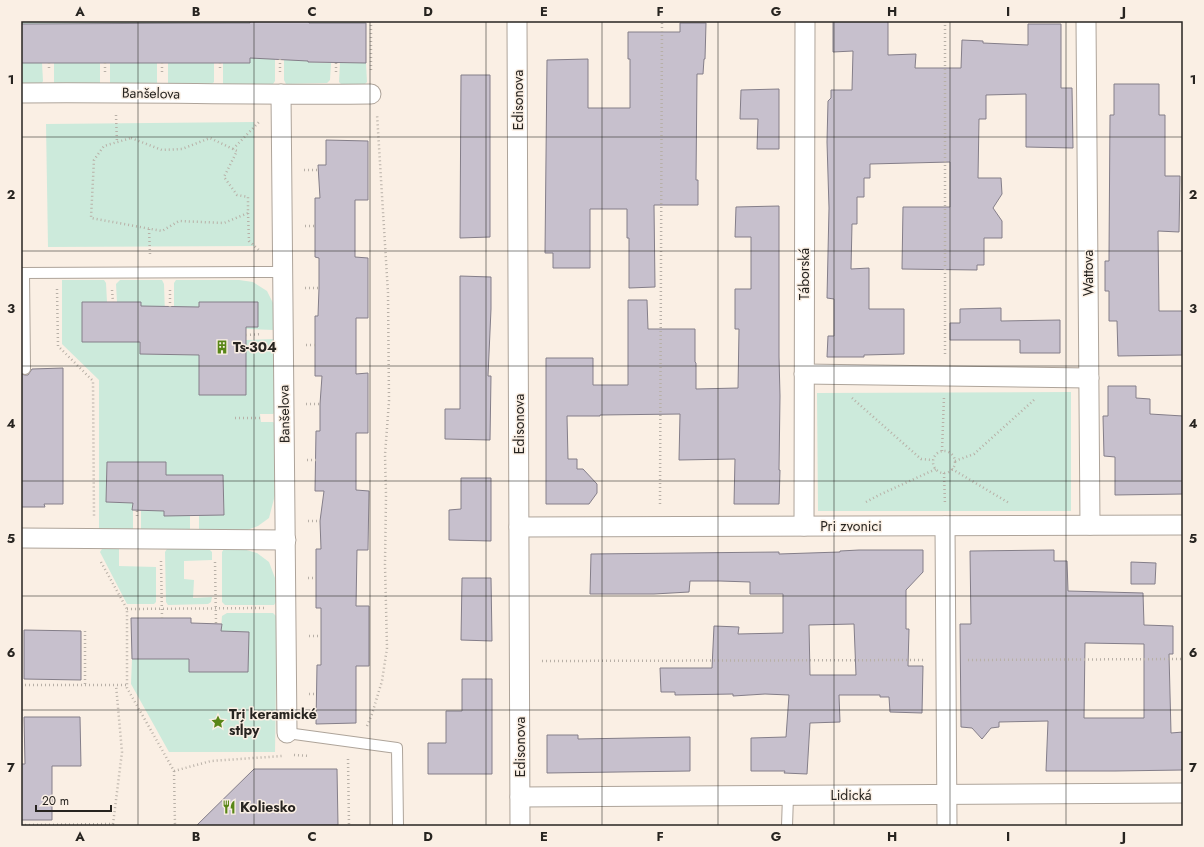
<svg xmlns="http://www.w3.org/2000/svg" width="1204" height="847" font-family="Jost,sans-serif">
<rect width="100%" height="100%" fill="#faefe4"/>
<g fill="#cceadb">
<polygon points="21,21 250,21 250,23 21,24"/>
<rect x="309" y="21" width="57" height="2"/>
<polygon points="250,50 275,58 275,81 273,84 225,86 223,85 223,63 250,63"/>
<polygon points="284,50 308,50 308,62 331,63 330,80 327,83 286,84 284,80"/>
<polygon points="21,63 42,63 43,81 41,85 21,85"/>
<polygon points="54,63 100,63 100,83 97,86 54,84"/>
<polygon points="110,63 157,63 157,83 156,85 112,86 110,83"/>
<polygon points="168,63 214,63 214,82 212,84 168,84"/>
<polygon points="340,63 366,63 367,82 364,85 342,85 339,82"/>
<polygon points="254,122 254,246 48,247 46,124"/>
<polygon points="62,280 104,280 106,283 107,302 82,302 82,342 140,342 140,354 199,355 199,395 246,395 246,340 274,339 276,411 273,414 260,414 261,422 273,422 277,425 276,491 269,518 258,526 239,533 199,531 199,515 224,515 223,475 166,475 107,462 106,502 133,503 133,532 99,529 99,380 62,344"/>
<polygon points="120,280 162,280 164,284 165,315 141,315 141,302 117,302 116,284"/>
<polygon points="176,280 239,280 253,282 267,291 274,305 274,330 246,329 246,327 258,327 258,302 199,302 198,315 174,315 174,283"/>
<polygon points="1071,392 1071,511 818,511 817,393"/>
<polygon points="141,502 190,515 190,531 141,532"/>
<polygon points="119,548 119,566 156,567 156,602 154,604 127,604 100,552 102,549"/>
<polygon points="167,549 209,549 212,552 212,560 184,561 184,579 194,580 193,598 212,597 211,602 208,604 168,605 166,602 165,552"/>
<polygon points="224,549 243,549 257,553 269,562 275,578 276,602 274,605 225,605 222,602 222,552"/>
<polygon points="227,613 273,613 277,617 275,752 169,752 131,684 132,659 189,659 189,671 221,631 222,616"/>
</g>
<g fill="#c7c0cd" stroke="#847e89" fill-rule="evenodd">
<polygon points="250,21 309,21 309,23 366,23 366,63 308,62 308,61 250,58 250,63 21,63 21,24 226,23 250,23"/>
<polygon points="833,21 888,21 888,55 916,54 915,68 961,68 962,40 983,41 983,43 1028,45 1028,24 1061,24 1061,88 1072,88 1073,148 1026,147 1026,94 986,95 986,119 979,119 978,178 1001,178 1002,194 993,208 1002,221 1002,238 984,238 984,265 977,265 977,270 902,269 903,207 950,207 950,162 870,164 870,178 864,178 864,197 857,197 857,224 852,224 851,269 869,268 869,309 904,309 904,354 864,355 864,357 827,357 828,336 834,336 834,299 827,298 829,208 827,142 828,101 831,98 831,90 852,90 853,51 833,52"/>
<polygon points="680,23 706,23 705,59 704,59 703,74 697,74 696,180 698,180 698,205 654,205 655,287 629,288 629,238 627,238 627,209 590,209 590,268 553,268 553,253 545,253 547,60 588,59 588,108 630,108 630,59 628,59 628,32 680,32"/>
<polygon points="461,75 490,75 490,237 460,238"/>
<polygon points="1114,84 1159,84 1159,115 1165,115 1165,176 1180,176 1179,232 1158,231 1159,311 1183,311 1183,355 1118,356 1117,321 1109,321 1109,291 1105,291 1105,261 1109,261 1109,256 1110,115 1114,115"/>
<polygon points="779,89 779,149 757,149 758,119 740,119 741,90"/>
<polygon points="326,140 368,141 368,200 355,200 355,257 368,258 368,318 356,318 356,374 368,373 368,433 356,433 356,490 369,491 368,550 357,550 356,606 369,606 369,666 356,666 356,723 316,724 317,665 321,665 321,608 316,608 316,549 321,549 320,521 324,491 315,491 316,431 320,431 320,404 322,376 315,376 315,316 318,316 319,288 319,258 315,257 315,198 320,198 318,165 326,165"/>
<polygon points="779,206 779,357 780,396 779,470 780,470 779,504 734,504 735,459 679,460 680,414 600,415 600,416 567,416 568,459 577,459 577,469 583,469 597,484 597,493 589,504 546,504 546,358 593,358 593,385 628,385 628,300 647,300 648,329 695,329 695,362 696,363 696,389 738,388 739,329 735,329 735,289 751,289 751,237 735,237 736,207"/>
<polygon points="460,276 491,277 491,309 488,376 491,376 490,440 445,439 445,409 460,409"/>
<polygon points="82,302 141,302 141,306 199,307 199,302 258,302 258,327 246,327 246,395 199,395 199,355 140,354 140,342 82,342"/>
<polygon points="1001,308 1001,321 1060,320 1060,353 1020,353 1020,340 950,340 950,323 960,323 960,309"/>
<polygon points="63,368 63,504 44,504 45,507 21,507 21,374 25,375 28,375 32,369"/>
<polygon points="1108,386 1136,386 1136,398 1150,399 1150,414 1183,416 1183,494 1115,495 1115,457 1104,456 1103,416 1108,416"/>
<polygon points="107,462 166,462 166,475 223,475 224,515 164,516 164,511 132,510 133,503 106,502"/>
<polygon points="461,478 491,478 491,541 449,540 449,510 461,509"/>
<path d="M 859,550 L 923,550 L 923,572 L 906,590 L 906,629 L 909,629 L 908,666 L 923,666 L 922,713 L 890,712 L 889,697 L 880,697 L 880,695 L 839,695 L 840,722 L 810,723 L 807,774 L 784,773 L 785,771 L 751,771 L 751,738 L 786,737 L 789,695 L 765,694 L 733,696 L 733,694 L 675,695 L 675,692 L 661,692 L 660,668 L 712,668 L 714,626 L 739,627 L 738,634 L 783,633 L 783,594 L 750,594 L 750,582 L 720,581 L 690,581 L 689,592 L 654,594 L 590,594 L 591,554 L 779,552 L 779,554 L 840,552 L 840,551 ZM 854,624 L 856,675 L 810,675 L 809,625 Z"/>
<path d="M 1054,550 L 1054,561 L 1067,561 L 1068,591 L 1143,593 L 1144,625 L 1173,626 L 1173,654 L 1169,654 L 1171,733 L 1183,732 L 1183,770 L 1115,771 L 1046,771 L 1048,721 L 999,722 L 999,727 L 991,728 L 982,739 L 972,728 L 961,727 L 960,624 L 971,624 L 970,551 ZM 1085,643 L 1144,644 L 1144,718 L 1084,718 Z"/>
<polygon points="1131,562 1156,563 1155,584 1131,584"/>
<polygon points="462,578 491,578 492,641 461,640"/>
<polygon points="131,618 191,618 191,623 222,624 221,631 249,632 248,672 189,672 189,659 132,659"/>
<polygon points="24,630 81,631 81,680 24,679"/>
<polygon points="462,679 492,679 492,774 428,774 428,743 446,743 446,711 462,711"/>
<polygon points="24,717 80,717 81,766 52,766 52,820 21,820 21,764 25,764"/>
<polygon points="547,735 578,735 578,739 690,737 690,771 547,773"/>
<polygon points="254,769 337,769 338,825 196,826"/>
</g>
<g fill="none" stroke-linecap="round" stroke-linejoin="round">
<g stroke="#aea49a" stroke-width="12">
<g id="service">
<polyline points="21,273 283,272"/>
<polyline points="24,273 25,369"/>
<polyline points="287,733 397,748 398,826"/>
<polyline points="787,826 788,796"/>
</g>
</g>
<g stroke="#aea49a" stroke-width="21">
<g id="minor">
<polyline points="517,21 520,826"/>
<polyline points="1086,21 1090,525"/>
<path d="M 21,93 C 138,92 254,95 371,94"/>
<polyline points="281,94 287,733"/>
<polyline points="804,374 1089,378"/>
<polyline points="804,526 805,21"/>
<polyline points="945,526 947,826"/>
<polyline points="519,527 1183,525"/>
<polyline points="21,538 286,540"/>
<polyline points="520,797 1183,793"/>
</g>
</g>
<g stroke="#b8b0a7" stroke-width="2.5" stroke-dasharray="1 3" stroke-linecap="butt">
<polyline points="371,21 371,72"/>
<polyline points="945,21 945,354"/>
<polyline points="280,59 280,72"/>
<polyline points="49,63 49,70"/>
<polyline points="105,63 105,72"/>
<polyline points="220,63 220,71"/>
<polyline points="162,72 162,63"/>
<polyline points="336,72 336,63"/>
<polyline points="116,115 117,143"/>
<polygon points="131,138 162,150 182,149 210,138 237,151 224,177 237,195 248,197 248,213 224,223 179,221 162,231 91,218 94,160 104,146"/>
<polyline points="233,149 259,122"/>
<polyline points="304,170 318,170"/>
<polyline points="248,213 249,241 260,251"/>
<polyline points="305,226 315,226"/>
<polyline points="149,229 150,254"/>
<polyline points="305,288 319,288"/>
<polyline points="57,289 58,346 93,381 94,516"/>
<polyline points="112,290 113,302"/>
<polyline points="170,290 170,307"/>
<polyline points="246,335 261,334"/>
<polyline points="306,345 315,345"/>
<polyline points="852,398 921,459 933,460"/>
<polyline points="306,404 320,404"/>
<polyline points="235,418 262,418"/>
<circle cx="944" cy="462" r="11"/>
<polyline points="942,451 944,397"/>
<polyline points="307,460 316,460"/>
<polyline points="955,461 974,454 1035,399"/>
<polyline points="952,469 1009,503"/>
<polyline points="944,473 945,505"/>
<polyline points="866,502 879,495 936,469"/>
<polyline points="660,504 662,21"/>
<polyline points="137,516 137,511"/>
<polyline points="308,521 320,521"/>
<polyline points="161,561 162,618"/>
<polyline points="101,562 127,609 127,688 174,771 175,826"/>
<polyline points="215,562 216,624"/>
<polyline points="308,578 316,578"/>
<polyline points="127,609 264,608"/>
<polyline points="85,631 85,684"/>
<polyline points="309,636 321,636"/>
<polyline points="21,651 24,651"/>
<polyline points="968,660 1183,659"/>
<polyline points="542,661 925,660"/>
<polyline points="21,685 127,685"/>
<polyline points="309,694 316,694"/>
<polyline points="367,726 372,714 382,681 387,648 385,564 386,495 385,455 389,401 388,293 377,114"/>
<polyline points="21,741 24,740"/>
<polyline points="294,755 309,756"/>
<polyline points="348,759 349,826"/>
<polyline points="174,771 211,761 282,756"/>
<polyline points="21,825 113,824 122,752 116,685"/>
</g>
<use href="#service" stroke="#fff" stroke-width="10"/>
<use href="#minor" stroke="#fff" stroke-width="19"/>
</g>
<path fill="none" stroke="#272420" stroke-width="1" stroke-opacity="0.55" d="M 138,21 L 138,826M 254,21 L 254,826M 370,21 L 370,826M 486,21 L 486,826M 602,21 L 602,826M 718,21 L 718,826M 834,21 L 834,826M 950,21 L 950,826M 1066,21 L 1066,826M 21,137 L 1183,137M 21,251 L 1183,251M 21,366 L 1183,366M 21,481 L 1183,481M 21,596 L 1183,596M 21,710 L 1183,710"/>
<defs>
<g id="building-bare" transform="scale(1.08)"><path d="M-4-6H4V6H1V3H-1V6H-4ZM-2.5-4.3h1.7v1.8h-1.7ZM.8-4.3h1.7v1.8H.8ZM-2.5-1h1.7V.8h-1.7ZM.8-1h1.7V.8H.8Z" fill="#588617" stroke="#faefe4" stroke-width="2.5" paint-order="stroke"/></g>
<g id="sight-bare" transform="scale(1.08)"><path d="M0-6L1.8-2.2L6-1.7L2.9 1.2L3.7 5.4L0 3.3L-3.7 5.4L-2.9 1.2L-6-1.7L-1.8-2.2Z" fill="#588617" stroke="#faefe4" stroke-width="2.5" paint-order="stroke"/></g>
<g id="restaurant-bare" transform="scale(1.08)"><path d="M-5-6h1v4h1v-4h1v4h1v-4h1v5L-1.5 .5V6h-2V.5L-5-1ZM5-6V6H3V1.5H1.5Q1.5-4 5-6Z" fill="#588617" stroke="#faefe4" stroke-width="2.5" paint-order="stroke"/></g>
</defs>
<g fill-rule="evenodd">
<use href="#building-bare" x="222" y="347"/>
<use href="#sight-bare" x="218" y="722"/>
<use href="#restaurant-bare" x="229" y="807"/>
</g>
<g text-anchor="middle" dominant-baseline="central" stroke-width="3" stroke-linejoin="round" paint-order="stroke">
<g font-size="14" fill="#272420" stroke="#faefe4">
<text transform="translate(151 93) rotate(1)">Banšelova</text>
<text transform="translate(518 100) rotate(-90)">Edisonova</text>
<text transform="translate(1088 273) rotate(-90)">Wattova</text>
<text transform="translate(804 274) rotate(-90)">Táborská</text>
<text transform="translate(284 414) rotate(-91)">Banšelova</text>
<text transform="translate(519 424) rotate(-90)">Edisonova</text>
<text x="851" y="526">Pri zvonici</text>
<text transform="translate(520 747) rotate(-90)">Edisonova</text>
<text x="851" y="795">Lidická</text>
</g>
<g font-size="14" font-weight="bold" fill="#272420" stroke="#faefe4" text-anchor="start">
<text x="233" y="347">Ts-304</text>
<text x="229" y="714">Tri keramické<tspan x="229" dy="16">stĺpy</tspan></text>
<text x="240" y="807">Koliesko</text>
</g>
</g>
<rect width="1204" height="847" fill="none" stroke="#faefe4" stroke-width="44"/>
<path d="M36 805v6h75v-6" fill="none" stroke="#272420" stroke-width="2"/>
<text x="42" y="805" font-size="12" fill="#272420" stroke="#faefe4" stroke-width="3" paint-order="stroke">20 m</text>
<rect x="22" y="22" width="1160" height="803" fill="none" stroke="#272420" stroke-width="1.5"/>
<g font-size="13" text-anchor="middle" font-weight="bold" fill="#272420">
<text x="80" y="16">A</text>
<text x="196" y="16">B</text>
<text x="312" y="16">C</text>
<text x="428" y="16">D</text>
<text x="544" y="16">E</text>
<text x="660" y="16">F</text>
<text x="776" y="16">G</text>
<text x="892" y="16">H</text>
<text x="1008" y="16">I</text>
<text x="1124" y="16">J</text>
<text x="11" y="84">1</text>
<text x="1193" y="84">1</text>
<text x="11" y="199">2</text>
<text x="1193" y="199">2</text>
<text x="11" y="313">3</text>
<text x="1193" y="313">3</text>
<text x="11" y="428">4</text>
<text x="1193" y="428">4</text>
<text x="11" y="543">5</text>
<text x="1193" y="543">5</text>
<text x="11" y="657">6</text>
<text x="1193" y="657">6</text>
<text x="11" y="772">7</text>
<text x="1193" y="772">7</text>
<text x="80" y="841">A</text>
<text x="196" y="841">B</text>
<text x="312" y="841">C</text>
<text x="428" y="841">D</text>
<text x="544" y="841">E</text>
<text x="660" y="841">F</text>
<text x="776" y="841">G</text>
<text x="892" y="841">H</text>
<text x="1008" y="841">I</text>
<text x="1124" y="841">J</text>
</g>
</svg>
